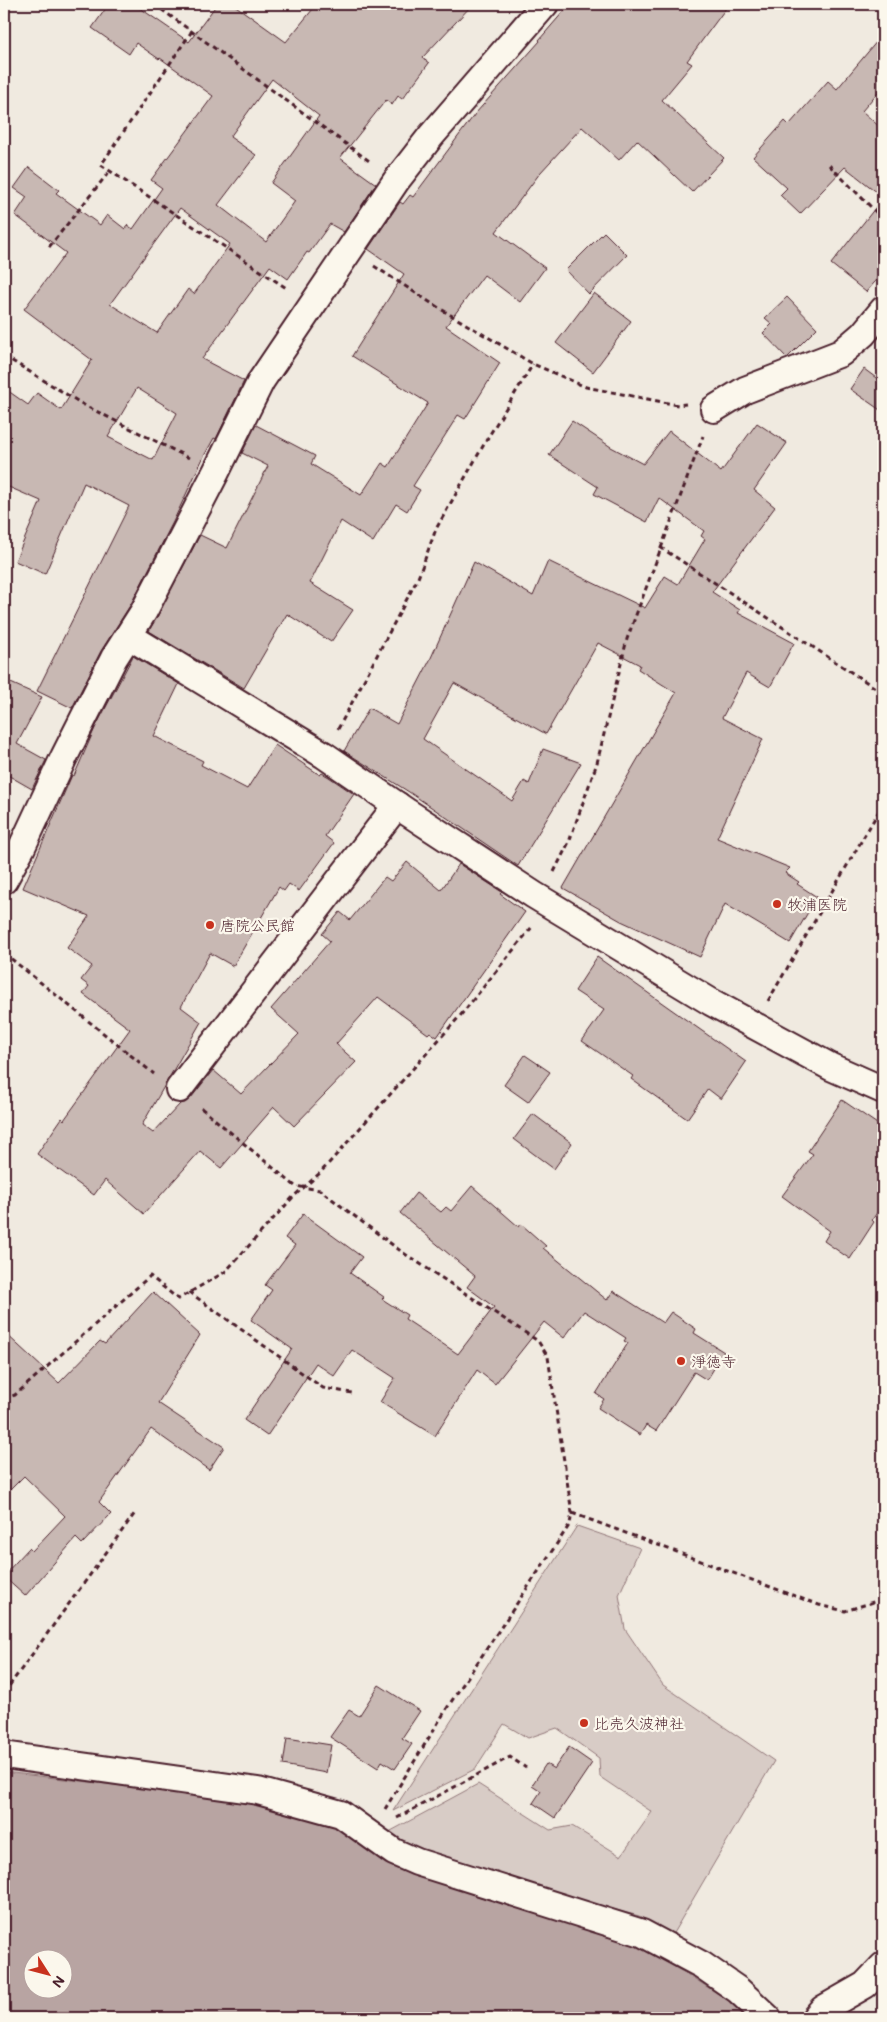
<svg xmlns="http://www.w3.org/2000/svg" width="887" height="2022" font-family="Mali,'Klee One',sans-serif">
<rect width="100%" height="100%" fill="#f0eae0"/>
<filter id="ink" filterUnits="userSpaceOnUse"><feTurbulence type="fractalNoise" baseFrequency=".02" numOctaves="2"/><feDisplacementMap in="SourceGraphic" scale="10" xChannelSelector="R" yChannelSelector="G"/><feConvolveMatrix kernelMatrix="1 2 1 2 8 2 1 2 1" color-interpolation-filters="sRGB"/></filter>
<g filter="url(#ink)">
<polygon fill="#d8ccc6" stroke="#917678" points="577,1526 640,1548 619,1595 625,1629 663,1685 774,1761 672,1935 639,1916 567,1897 406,1846 389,1832 478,1784 550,1830 572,1826 621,1856 652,1812 600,1777 599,1758 557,1728 528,1738 504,1724 475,1769 393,1811"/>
<path fill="#b8a4a2" stroke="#8c6f72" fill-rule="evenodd" d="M 4,1772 L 268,1803 L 335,1824 L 392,1864 L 477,1896 L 623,1937 L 695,1979 L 740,2008 L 748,2018 L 4,2018 ZM 32,1960 L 62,1960 L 62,1990 L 32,1990 Z"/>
<g fill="#c8b8b3" stroke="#4a1f2b" fill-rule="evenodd">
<path d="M 109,4 L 134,4 L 189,42 L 217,4 L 233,4 L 286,42 L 317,4 L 473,4 L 422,58 L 429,63 L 402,99 L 398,96 L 392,105 L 386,100 L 340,158 L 376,184 L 344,232 L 330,224 L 309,253 L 307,252 L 288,279 L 270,266 L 202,359 L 244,381 L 216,439 L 214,438 L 204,456 L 173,522 L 131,604 L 101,651 L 72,708 L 37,691 L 129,506 L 84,483 L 45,574 L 15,561 L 41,501 L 4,485 L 4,388 L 28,405 L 37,393 L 61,410 L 92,360 L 24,309 L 66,253 L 15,215 L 27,197 L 14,188 L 29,167 L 59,190 L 56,193 L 100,225 L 107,215 L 125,229 L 127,225 L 133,229 L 162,188 L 151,180 L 213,96 L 160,58 L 159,59 L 136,43 L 129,54 L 92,28 ZM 272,79 L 319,116 L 271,183 L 295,201 L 266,242 L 218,205 L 256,155 L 230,137 ZM 180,208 L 230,244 L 194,294 L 188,289 L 157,333 L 110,304 ZM 137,388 L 177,413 L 153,460 L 108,437 Z"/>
<polygon points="570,4 729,4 687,61 692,64 662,100 724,158 692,192 637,140 619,160 582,127 540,173 496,232 545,268 520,302 484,275 446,326 500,363 465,419 458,415 413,486 420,490 407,511 396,504 373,542 341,521 310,583 353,610 331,642 287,614 244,688 149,631 200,535 227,548 268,466 242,453 256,425 315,456 311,464 361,495 382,463 388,467 428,403 352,356 404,274 368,249 400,202 403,204 410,195 413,197 475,114 540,41 539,40"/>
<polygon points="883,34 883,86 862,111 883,130 883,197 845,167 800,214 780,195 787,188 753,157 785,121 789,125 828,81 837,89"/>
<polygon points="883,198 883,273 866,292 831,264"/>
<polygon points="604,232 627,255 589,294 566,270"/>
<polygon points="594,293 631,321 593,372 556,343"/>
<polygon points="787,297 817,328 787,358 763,333 772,324 765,318"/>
<polygon points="864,369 883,383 883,412 850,389"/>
<polygon points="572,421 611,447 643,464 669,431 721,472 757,423 787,443 754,490 775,507 712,592 740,610 738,613 794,643 770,687 746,673 722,718 763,739 717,838 790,868 785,873 799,882 797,884 817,897 790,943 725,904 700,957 621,921 563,888 676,693 638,669 640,665 598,643 546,734 454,683 423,739 512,801 524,781 529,784 543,749 581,763 518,866 409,792 344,751 369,708 397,724 430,660 474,562 533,596 548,561 645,608 665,576 678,584 705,539 701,536 704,531 659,498 647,522 594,494 598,487 549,455"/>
<polygon points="133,656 179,684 154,736 203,761 201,765 247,789 275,745 320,775 322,773 329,777 354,794 325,836 334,843 299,891 289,884 284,891 279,887 233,966 210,953 181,1007 201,1022 142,1125 153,1133 180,1104 185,1103 191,1098 213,1070 241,1094 299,1034 271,1009 330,941 322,934 340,912 350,920 385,877 391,881 407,862 441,890 459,864 502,892 500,894 525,912 437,1037 430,1032 428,1034 378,997 336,1044 356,1062 294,1126 274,1107 221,1168 200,1151 144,1214 105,1180 94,1195 37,1154 62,1118 64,1120 130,1029 83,994 89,986 81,980 92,966 67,948 89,916 23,888 72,775 74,776 95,728"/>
<polygon points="4,680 42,697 17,744 46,760 32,789 4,773"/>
<polygon points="597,957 746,1062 721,1099 708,1089 687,1119 631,1079 633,1076 582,1041 604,1010 575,991"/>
<polygon points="525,1055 550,1072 528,1102 504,1085"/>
<polygon points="842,1100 883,1128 883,1204 872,1220 874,1222 850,1259 824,1241 830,1231 782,1196 813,1154 808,1151"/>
<polygon points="533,1114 572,1143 554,1169 514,1139"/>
<polygon points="472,1186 519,1227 521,1224 546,1246 543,1248 607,1300 613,1291 663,1323 671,1312 696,1329 694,1333 724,1352 707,1380 694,1372 656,1431 646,1425 640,1435 598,1408 604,1399 596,1394 628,1343 624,1341 626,1338 584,1311 564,1338 544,1322 495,1384 477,1370 435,1436 380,1402 395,1378 352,1350 334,1376 316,1363 267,1436 244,1420 292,1349 251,1320 272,1290 265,1285 295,1245 285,1238 303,1214 362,1257 350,1273 384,1297 382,1299 407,1315 405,1319 458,1354 494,1307 467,1287 475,1276 400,1213 416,1193 441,1212 446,1207 451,1211"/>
<polygon points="153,1292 200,1335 158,1403 224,1447 209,1470 151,1429 99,1502 111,1514 82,1544 76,1538 25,1596 4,1577 4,1575 29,1548 32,1551 65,1516 24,1476 4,1496 4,1332 59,1383 100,1341 105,1344"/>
<polygon points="379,1685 420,1711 402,1738 412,1744 395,1769 382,1761 378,1768 330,1737 349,1710 359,1716"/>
<polygon points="287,1738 331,1745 326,1773 283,1765"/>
<polygon points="569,1747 592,1763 555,1818 533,1803 541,1791 532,1785 546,1764 554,1769"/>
</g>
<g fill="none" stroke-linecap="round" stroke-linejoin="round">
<g stroke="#4a1f2b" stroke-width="30">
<g id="minor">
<polyline points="714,409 745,390 841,353 863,334 883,310"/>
<polyline points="129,636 324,755 407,812 534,895 711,1002 831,1067 883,1090"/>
<polyline points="4,880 22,847 64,757 114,658 144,611 216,472 261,381 396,181 431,136 545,4"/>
<polyline points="179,1089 397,805"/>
<polyline points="4,1755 258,1791 341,1814 394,1852 417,1862 642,1933 702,1965 738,1990 768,2018"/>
<polyline points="815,2018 823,2009 865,1985 883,1966"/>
</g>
</g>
<g stroke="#4a1f2b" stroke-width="3" stroke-dasharray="5 4" stroke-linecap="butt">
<polyline points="154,4 372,163"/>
<polyline points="192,31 101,165 288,289"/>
<polyline points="829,165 883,219"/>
<polyline points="49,247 109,172"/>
<polyline points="374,266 439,308 533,364 586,387 678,405 686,404"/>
<polyline points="4,356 84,405 189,458"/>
<polyline points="660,547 883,693"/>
<polyline points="338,729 418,578 436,529 487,439 533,364"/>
<polyline points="554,872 569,842 597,763 627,639 703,436"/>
<polyline points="4,953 154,1074"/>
<polyline points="768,1001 883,804"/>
<polyline points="201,1108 295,1186 320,1190 402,1252 538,1341 548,1357 572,1513 570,1524 449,1705 385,1809"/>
<polyline points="189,1292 323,1388 352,1393"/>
<polyline points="4,1399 15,1395 150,1276 178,1299 225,1272 294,1196 320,1173 460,1016 532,927"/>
<polyline points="572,1513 819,1605 845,1611 883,1599"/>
<polyline points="4,1693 135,1513"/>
<polyline points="397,1818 510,1757 526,1768"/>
</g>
<use href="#minor" stroke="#fbf7ec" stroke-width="26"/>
</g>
</g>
<g fill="#c8321e" stroke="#fbf7ec" stroke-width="2">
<circle cx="777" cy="904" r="5"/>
<circle cx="210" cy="925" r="5"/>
<circle cx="681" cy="1361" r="5"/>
<circle cx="584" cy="1723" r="5"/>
</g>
<g text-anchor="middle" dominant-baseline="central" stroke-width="4.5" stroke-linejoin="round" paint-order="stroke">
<g font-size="15" fill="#4a1f2b" stroke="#fbf7ec" text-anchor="start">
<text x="787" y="904">牧浦医院</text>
<text x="220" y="925">唐院公民館</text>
<text x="691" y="1361">淨徳寺</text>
<text x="594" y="1723">比売久波神社</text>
</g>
</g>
<rect width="887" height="2022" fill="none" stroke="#fbf7ec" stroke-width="20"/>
<rect x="10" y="10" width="867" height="2002" fill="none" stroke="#4a1f2b" stroke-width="2" filter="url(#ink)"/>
<g transform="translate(48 1974) rotate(126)"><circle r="24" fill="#fbf7ec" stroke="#b4a19f"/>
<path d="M0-4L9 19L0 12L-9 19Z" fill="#c8321e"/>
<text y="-8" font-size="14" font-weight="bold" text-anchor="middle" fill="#4a1f2b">N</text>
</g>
</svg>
